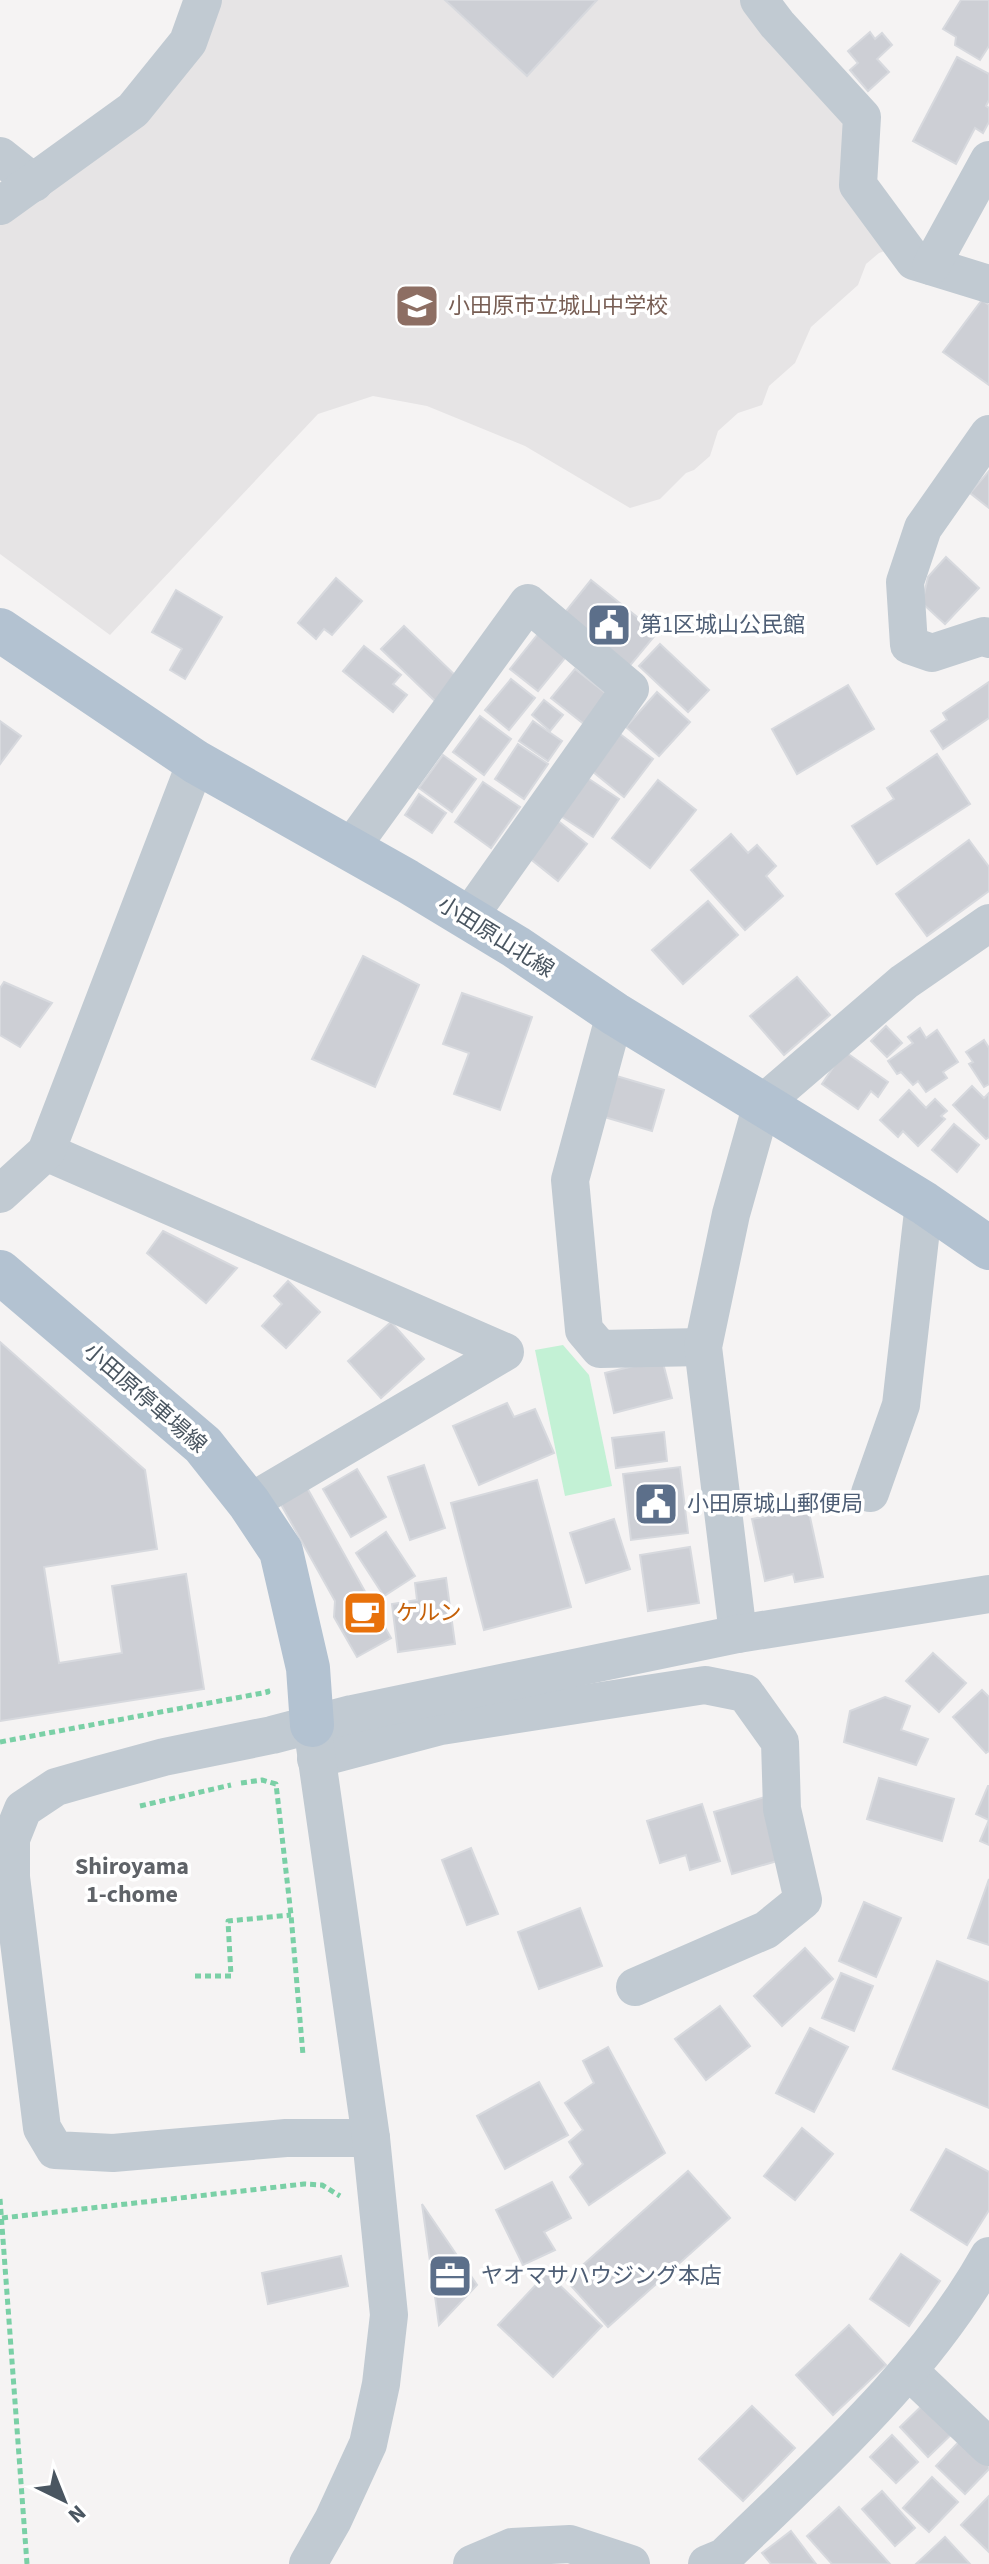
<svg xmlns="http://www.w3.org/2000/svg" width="989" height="2564" font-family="'Source Sans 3','Noto Sans JP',sans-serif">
<rect width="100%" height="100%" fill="#f5f3f3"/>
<polygon fill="#e6e4e5" points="214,0 750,0 853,125 899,246 879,253 866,264 858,285 811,327 795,363 769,386 762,405 738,413 718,431 710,456 694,470 686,473 660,499 630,508 525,446 427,406 373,396 318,414 110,635 0,554 0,216 54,178"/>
<polygon fill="#c3f1d5" points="563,1345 589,1375 612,1486 565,1496 535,1350"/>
<g fill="#cdcfd5" stroke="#d7d9de" stroke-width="2">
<polygon points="445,0 597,0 527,76"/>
<polygon points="961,0 989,0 989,46 980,60 955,45 956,37 943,29"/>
<polygon points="870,32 875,39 882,33 892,45 877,59 889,72 868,91 850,70 858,63 848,51"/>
<polygon points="957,57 989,74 989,100 986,106 989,108 989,122 983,133 975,128 956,164 913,141"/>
<polygon points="982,300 989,305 989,385 943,352"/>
<polygon points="989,471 989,508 970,493"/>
<polygon points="946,557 979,588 945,624 922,603 928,577"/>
<polygon points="336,578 362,601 332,635 324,629 316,639 298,623"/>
<polygon points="591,580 657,633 627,669 562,616"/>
<polygon points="176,590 222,617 185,679 170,670 182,649 152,632"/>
<polygon points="404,626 458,678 435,701 381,649"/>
<polygon points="542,629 570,652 538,691 510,669"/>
<polygon points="660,644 709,690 688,712 639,666"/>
<polygon points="364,646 401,675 393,684 407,695 393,712 343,671"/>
<polygon points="575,669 608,695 584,724 551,698"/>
<polygon points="511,679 535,698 509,730 485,710"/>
<polygon points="989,682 989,718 943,749 931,731 947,720 943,713"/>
<polygon points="848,685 874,729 797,774 772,729"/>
<polygon points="657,692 690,722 659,756 626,727"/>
<polygon points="544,700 563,715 550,731 532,715"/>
<polygon points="480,716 511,739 484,775 453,752"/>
<polygon points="0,721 21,736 0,764"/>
<polygon points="533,721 562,741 548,761 519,741"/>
<polygon points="620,734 653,759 624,797 592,771"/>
<polygon points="518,744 548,764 524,799 495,779"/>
<polygon points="937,754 970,804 877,864 852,826 894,799 887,788"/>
<polygon points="443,755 476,779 452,812 419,788"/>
<polygon points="586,777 619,799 593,837 559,815"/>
<polygon points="658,780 696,810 650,868 612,838"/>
<polygon points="483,782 520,807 491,848 455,822"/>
<polygon points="419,794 446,813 432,833 405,815"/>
<polygon points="557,820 587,844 558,881 528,857"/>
<polygon points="731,834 748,853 757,845 776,866 766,876 783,896 745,930 691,870"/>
<polygon points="969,840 989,867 989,891 927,936 896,894"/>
<polygon points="708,901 738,935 683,984 652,950"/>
<polygon points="363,956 419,985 375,1087 312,1059"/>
<polygon points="797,977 830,1015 784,1055 750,1016"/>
<polygon points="4,982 52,1003 20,1047 0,1035 0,988"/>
<polygon points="462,993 532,1017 500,1110 454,1094 469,1053 443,1044"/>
<polygon points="886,1026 902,1043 887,1057 871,1041"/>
<polygon points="920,1028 926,1038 937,1030 958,1062 943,1072 947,1078 926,1092 918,1081 913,1085 901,1072 897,1074 888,1061 913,1043 908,1037"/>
<polygon points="984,1040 989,1048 989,1084 984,1087 969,1064 973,1062 966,1052"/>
<polygon points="844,1051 888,1082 878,1097 871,1091 858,1109 822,1084"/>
<polygon points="613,1075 664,1090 652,1131 601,1116"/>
<polygon points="972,1086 984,1098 989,1093 989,1137 986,1139 953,1105"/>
<polygon points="909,1090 926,1108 935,1099 947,1111 941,1116 945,1119 918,1146 903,1131 898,1137 880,1120"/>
<polygon points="954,1124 979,1145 957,1172 932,1150"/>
<polygon points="163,1231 237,1268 206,1303 147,1253"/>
<polygon points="288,1281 320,1312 286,1348 262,1326 282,1304 274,1296"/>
<polygon points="391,1322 424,1359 381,1398 348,1361"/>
<polygon points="0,1342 145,1470 157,1549 44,1567 59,1663 122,1653 112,1586 186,1574 204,1689 0,1721"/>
<polygon points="662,1359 672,1398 614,1413 605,1373"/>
<polygon points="507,1403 514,1417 535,1409 554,1453 479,1485 453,1426"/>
<polygon points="664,1432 667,1461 616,1468 612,1438"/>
<polygon points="424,1465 445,1528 410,1540 388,1477"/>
<polygon points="680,1467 688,1533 631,1540 623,1474"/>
<polygon points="357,1469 386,1517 351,1537 323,1489"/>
<polygon points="301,1477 391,1638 357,1657 334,1617 335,1601 274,1492"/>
<polygon points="537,1480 571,1607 484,1630 451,1503"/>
<polygon points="808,1508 823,1577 795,1582 793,1574 765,1581 752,1519"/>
<polygon points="614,1519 630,1569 586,1583 570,1533"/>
<polygon points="386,1532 415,1576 384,1596 356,1553"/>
<polygon points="690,1547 699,1603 648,1611 640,1555"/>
<polygon points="446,1578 455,1644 398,1652 392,1604 417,1600 415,1583"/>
<polygon points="933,1653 966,1683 939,1712 906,1681"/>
<polygon points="982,1690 989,1697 989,1751 986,1753 953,1717"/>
<polygon points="885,1697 910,1706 901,1730 928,1739 916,1765 844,1742 850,1711"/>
<polygon points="879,1778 954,1799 942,1841 867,1819"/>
<polygon points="988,1786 989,1786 989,1845 980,1841 989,1820 976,1814"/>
<polygon points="765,1797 784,1859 732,1874 714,1812"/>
<polygon points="702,1804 720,1861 690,1870 686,1855 660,1863 647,1821"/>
<polygon points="471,1848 498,1914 467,1925 442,1860"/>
<polygon points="989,1879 989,1945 968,1938"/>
<polygon points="864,1902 901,1918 876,1977 839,1961"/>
<polygon points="580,1908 602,1966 539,1989 518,1932"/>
<polygon points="805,1948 833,1979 782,2026 754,1996"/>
<polygon points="937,1961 989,1982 989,2108 893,2069"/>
<polygon points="841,1973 873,1986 854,2031 822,2018"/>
<polygon points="720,2006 750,2046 706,2080 675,2039"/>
<polygon points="810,2028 848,2047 814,2112 776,2093"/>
<polygon points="608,2047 665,2153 589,2205 570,2177 583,2164 569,2142 583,2130 565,2103 594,2083 583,2061"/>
<polygon points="539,2082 568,2135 505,2169 477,2116"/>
<polygon points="802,2128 833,2154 795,2200 764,2176"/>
<polygon points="946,2149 989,2172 989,2210 967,2245 911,2210"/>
<polygon points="688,2171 730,2218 608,2327 566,2280"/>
<polygon points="552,2182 571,2218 544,2232 555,2250 523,2265 496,2210"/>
<polygon points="422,2204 477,2285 439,2325"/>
<polygon points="901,2254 940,2281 909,2326 870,2299"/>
<polygon points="341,2256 348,2286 268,2304 262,2273"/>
<polygon points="547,2273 602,2326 553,2377 498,2325"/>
<polygon points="849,2325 886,2365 833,2415 796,2375"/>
<polygon points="932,2396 960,2426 928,2457 900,2427"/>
<polygon points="752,2406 795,2448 743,2501 699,2459"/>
<polygon points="970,2430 989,2448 989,2469 965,2494 936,2466"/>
<polygon points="892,2435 918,2462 896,2483 870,2457"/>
<polygon points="932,2477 958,2502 929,2532 903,2508"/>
<polygon points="882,2491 915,2528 895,2546 862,2509"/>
<polygon points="989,2496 989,2552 961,2525"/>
<polygon points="839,2507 890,2564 832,2564 807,2536"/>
<polygon points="791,2531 816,2564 771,2564 762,2553"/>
<polygon points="945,2537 970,2564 916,2564"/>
</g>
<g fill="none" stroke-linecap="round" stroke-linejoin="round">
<g stroke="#7ad0a6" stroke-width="5" stroke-dasharray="6 4" stroke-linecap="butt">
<polyline points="0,1742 268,1692 267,1689"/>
<polyline points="241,1783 262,1780 276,1784 291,1915 303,2055"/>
<polyline points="140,1806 231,1785"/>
<polyline points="195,1976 231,1976 228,1921 291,1915"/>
<polyline points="0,2199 27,2564"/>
<polyline points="2,2218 304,2184 322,2185 340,2196"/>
</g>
<g stroke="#c1cad2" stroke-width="38">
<polyline points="759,0 777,24 862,117 858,185 914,261 989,284"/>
<polyline points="0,156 34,183"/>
<polyline points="0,206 133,110 188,42 203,0"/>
<polyline points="931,266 989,160"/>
<polyline points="989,434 923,528 905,582 909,645 932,653 984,636 989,639"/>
<polyline points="350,849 528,603 630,689 468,918"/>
<polyline points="615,1014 570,1180 584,1330 600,1349 703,1347"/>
<polyline points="46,1152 505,1352 249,1503"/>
<polyline points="0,1194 46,1152 196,762"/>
<polyline points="870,1493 901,1405 924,1203"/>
<polyline points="738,1634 703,1347 731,1214 762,1104 904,982 989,923"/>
<polyline points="316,1759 441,1726 705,1685 745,1693 780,1742 782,1809 803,1900 766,1930 635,1987"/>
<polyline points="371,2138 286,2138 113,2153 55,2150 42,2128 11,1877 11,1839 23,1809 56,1787 98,1775 164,1757 272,1735 352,1714 738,1634 989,1594"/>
<polyline points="909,2371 989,2447"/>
<polyline points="308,2564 333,2520 368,2444 381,2384 389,2315 371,2138 312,1725"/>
<polyline points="472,2564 512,2547 570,2544 631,2564"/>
<path d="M 707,2564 L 724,2557 C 819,2464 923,2374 989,2256"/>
</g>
<g stroke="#b3c2d1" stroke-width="44">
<polyline points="0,630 196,762 407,881 516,947 615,1014 924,1203 989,1248"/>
<polyline points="0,1272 203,1445 249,1503 281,1551 308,1668 312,1725"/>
</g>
</g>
<defs>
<g id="school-square" transform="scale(2.3)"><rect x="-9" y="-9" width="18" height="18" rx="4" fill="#8d6e63" stroke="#fff"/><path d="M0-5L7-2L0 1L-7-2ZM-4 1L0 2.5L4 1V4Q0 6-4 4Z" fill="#fff"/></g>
<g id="civic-square" transform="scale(2.3)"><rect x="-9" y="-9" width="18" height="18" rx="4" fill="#5c6f8a" stroke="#fff"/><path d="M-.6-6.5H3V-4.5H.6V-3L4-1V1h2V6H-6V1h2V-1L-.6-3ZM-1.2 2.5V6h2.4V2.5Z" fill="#fff"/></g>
<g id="cafe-square" transform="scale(2.3)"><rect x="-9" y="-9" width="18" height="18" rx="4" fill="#e8710a" stroke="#fff"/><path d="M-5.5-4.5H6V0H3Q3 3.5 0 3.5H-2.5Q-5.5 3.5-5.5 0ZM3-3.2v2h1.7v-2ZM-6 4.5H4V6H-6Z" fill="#fff"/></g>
<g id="office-square" transform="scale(2.3)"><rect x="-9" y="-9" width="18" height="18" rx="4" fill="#5c6f8a" stroke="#fff"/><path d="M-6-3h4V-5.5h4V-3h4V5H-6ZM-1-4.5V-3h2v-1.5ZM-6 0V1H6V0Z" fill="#fff"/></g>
</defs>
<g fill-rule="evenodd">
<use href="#school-square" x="417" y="306"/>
<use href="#civic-square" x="609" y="625"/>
<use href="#civic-square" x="656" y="1504"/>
<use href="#cafe-square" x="365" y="1613"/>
<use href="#office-square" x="450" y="2276"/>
</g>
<g text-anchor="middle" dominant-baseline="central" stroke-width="7" stroke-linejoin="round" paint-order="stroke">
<g font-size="22" fill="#785e54" stroke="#fff" text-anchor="start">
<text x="448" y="306">小田原市立城山中学校</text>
</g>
<g font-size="22" fill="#4e5e75" stroke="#fff" text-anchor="start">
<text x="640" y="625">第1区城山公民館</text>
<text x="687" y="1504">小田原城山郵便局</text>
<text x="481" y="2276">ヤオマサハウジング本店</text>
</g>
<g font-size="22" fill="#4a5661" stroke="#fff">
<text transform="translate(496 937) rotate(32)">小田原山北線</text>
<text transform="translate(145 1398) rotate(41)">小田原停車場線</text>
</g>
<g font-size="22" fill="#c56008" stroke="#fff" text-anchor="start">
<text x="396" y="1613">ケルン</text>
</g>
<g font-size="24" font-weight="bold" fill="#5f6368" stroke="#fff">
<text x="132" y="1866">Shiroyama<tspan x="132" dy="28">1-chome</tspan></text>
</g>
</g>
<g transform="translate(64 2500) rotate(137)" stroke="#ffffff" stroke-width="6" paint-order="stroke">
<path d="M0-6L14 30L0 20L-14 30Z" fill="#4a5661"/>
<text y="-12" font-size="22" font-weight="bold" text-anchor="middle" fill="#4a5661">N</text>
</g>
</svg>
